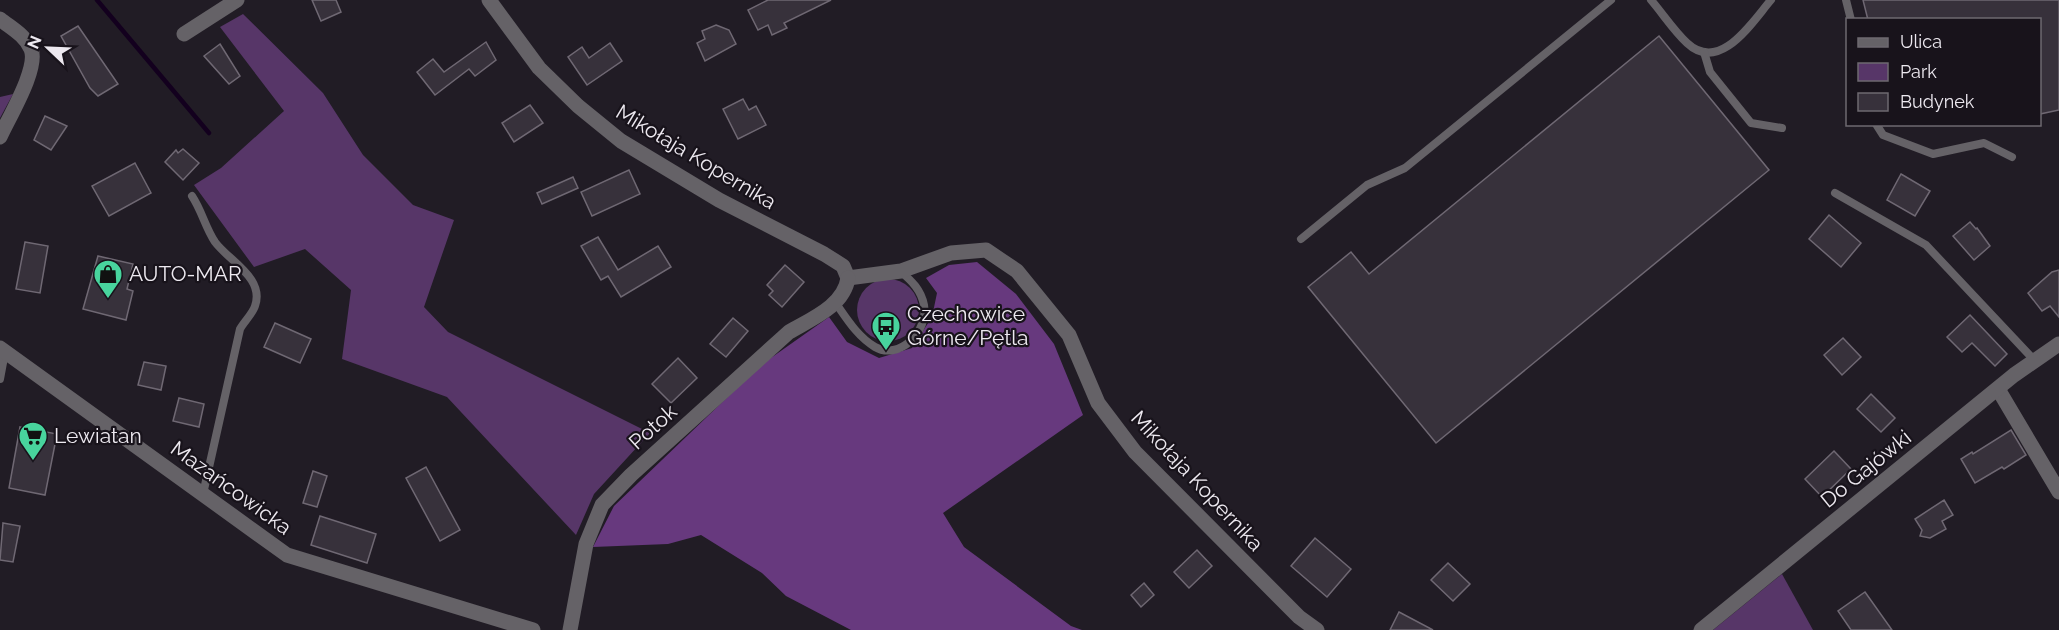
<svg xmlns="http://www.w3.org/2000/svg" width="2059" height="630" font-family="Raleway,sans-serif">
  <rect width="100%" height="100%" fill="#211c25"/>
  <g fill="#573668">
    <polygon points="243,14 323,93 363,155 413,205 454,220 424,307 448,332 650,433 594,494 576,535 447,397 342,359 351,290 305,249 254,267 194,185 221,168 284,111 220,27"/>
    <polygon points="13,94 0,118 0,97"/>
    <circle cx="888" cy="310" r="31"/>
    <polygon points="1782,574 1813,630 1713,630"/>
  </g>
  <polygon fill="#67397e" points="977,262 1016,294 1054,344 1083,415 943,513 964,547 1071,626 1082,630 851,630 786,596 762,573 701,535 668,544 593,547 614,506 761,365 829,317 847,342 879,358 912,348 932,317 937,293 926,278 949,265"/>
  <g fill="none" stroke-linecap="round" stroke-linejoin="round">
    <polyline stroke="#13001e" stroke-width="4.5" points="97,0 209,133"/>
  </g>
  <g fill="#37313b" stroke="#6f6873" stroke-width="1.5">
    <polygon points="312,0 336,0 341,12 321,21"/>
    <polygon points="768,0 831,0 784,23 787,28 772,35 768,25 758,30 748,10"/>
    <polygon points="1863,0 2059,0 2059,110 2040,114 2040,20 1868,20"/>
    <polygon points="716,25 729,30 736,44 705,61 697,43 705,39 702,31"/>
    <polygon points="78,26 118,84 98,96 90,88 61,36"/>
    <polygon points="1659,36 1769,170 1436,443 1308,287 1351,252 1369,274"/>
    <polygon points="486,42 496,60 475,76 469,69 435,95 417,72 433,59 444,72"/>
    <polygon points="610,43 622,61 587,85 568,57 582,47 589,58"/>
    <polygon points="220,44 240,76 229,84 204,56"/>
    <polygon points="743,99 749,110 756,106 766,125 738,139 723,109"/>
    <polygon points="530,105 543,123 514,142 502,123"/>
    <polygon points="45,116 67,126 51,150 34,140"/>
    <polygon points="183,149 199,163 183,180 165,162 176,150 178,153"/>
    <polygon points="135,163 151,193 109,216 92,186"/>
    <polygon points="629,170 640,194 592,216 581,192"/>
    <polygon points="1901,174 1930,191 1915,216 1887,200"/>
    <polygon points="573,177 578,188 542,204 537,193"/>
    <polygon points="1829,215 1861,243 1841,267 1809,239"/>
    <polygon points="1970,222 1976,229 1977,228 1990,246 1974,260 1953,236"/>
    <polygon points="598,237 618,270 658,246 671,267 621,297 608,276 601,280 581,246"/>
    <polygon points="25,242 48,246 40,293 16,289"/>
    <polygon points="98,256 133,264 127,289 133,291 126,320 83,309"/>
    <polygon points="785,265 804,282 782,307 769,295 773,291 767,285"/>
    <polygon points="2059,270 2059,317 2050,306 2042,311 2028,293 2052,272"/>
    <polygon points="1970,315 2007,354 1995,366 1972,343 1962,352 1947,337"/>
    <polygon points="733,318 748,331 726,357 710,344"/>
    <polygon points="275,323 311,339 300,363 264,347"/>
    <polygon points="1843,338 1861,357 1842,375 1824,355"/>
    <polygon points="678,358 697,378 671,403 652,384"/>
    <polygon points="144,362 166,366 161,390 138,385"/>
    <polygon points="1871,394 1895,418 1881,432 1857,409"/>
    <polygon points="179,398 204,404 199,427 173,421"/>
    <polygon points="20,427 57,434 45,495 9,488"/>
    <polygon points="2011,430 2026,455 2004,469 2002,467 1975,483 1961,459 1972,452 1973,454"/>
    <polygon points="1834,451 1851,469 1822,497 1805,479"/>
    <polygon points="426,467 460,530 440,541 406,478"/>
    <polygon points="313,471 327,476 317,507 303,503"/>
    <polygon points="1944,500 1953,515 1942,521 1946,529 1930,538 1920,536 1922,530 1915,519"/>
    <polygon points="320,516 376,534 367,563 311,545"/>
    <polygon points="3,523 20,526 13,562 0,560"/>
    <polygon points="1315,538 1351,569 1327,597 1291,566"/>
    <polygon points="1197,550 1212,566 1189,588 1174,572"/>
    <polygon points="1448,563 1470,584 1453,601 1431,580"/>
    <polygon points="1144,583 1154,595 1141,607 1131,595"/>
    <polygon points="1865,592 1892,630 1851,630 1838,611"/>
    <polygon points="1399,612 1433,630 1390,630"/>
  </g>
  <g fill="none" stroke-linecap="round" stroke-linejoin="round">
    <g stroke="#656267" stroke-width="8">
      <path d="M1651 0C1663 14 1674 31 1687 43 1720 74 1752 22 1771 0"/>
      <polyline points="1846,0 1851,20"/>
      <polyline points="1704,52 1710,72 1751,123 1782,128"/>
      <polyline points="1876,124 1883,135 1933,154 1984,143 2012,157"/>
      <polyline points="1835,193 1926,245 2035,361"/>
      <path d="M192 196C202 211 205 227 215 242 229 261 265 278 255 306 253 313 244 322 240 329L203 494"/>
      <polyline points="1301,239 1367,185 1405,168 1611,0"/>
      <path d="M835 302C847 319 857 336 875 347 899 361 929 331 924 305 921 290 912 281 901 272"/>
      <polyline points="0,379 5,352"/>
    </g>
    <g stroke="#656267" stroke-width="15">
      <polyline points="489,0 539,68 578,106 621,141 719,200 824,254 843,266 848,278"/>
      <path d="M0 19C11 28 25 35 31 49 39 68 9 117 0 137"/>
      <polyline points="184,34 237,0"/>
      <polyline points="848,278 901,271 951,253 986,250 1017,271 1069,335 1098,403 1135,452 1299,617 1317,630"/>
      <polyline points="0,348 287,555 533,630"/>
      <polyline points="1998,389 2059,492"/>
      <path d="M570 630 586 544 602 505 631 475 789 332C811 319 844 306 848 278"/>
      <polyline points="1701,630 2014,375 2059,344"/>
    </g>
  </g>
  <defs>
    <g id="shop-pin" transform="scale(1.5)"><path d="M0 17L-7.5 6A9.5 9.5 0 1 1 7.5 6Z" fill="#48d49d" stroke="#18131b"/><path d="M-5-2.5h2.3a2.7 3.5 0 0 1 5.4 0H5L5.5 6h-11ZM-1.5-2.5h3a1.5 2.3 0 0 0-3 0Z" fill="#111"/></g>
    <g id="bus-pin" transform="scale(1.5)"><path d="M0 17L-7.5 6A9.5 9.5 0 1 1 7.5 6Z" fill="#48d49d" stroke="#18131b"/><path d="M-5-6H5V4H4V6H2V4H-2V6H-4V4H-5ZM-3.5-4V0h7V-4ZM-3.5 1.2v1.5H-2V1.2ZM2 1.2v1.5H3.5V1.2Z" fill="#111"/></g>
    <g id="supermarket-pin" transform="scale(1.5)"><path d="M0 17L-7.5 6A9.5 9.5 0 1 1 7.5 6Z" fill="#48d49d" stroke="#18131b"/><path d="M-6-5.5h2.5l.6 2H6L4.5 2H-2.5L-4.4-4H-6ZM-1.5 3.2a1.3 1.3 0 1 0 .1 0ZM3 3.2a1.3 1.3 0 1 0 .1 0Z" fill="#111"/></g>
  </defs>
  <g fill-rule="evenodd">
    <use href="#shop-pin" x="108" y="274"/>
    <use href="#bus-pin" x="886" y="326"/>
    <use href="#supermarket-pin" x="33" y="436"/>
  </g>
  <g text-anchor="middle" stroke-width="4.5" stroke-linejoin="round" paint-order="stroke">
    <g font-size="21" fill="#ede9f0" stroke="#18131b">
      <text transform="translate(696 157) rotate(31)" y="7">Mikołaja Kopernika</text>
      <text transform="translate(653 427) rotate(-42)" y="7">Potok</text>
      <text transform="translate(1866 469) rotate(-39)" y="7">Do Gajówki</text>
      <text transform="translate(1197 481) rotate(47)" y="7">Mikołaja Kopernika</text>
      <text transform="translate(231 488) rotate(36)" y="7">Mazańcowicka</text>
    </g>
    <g font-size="21" fill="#ede9f0" stroke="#18131b" text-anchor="start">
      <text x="129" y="281">AUTO-MAR</text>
      <text x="907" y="321">Czechowice<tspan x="907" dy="24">Górne/Pętla</tspan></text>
      <text x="54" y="443">Lewiatan</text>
    </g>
  </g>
  <rect x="1846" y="18" width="195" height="108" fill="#18131b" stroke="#6d6970" stroke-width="1.5"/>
  <rect x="1858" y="38" width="30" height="9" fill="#656267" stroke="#6d6970" stroke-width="1.5"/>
  <text x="1900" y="48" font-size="18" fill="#ede9f0">Ulica</text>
  <rect x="1858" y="63" width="30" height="18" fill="#573668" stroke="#6d6970" stroke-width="1.5"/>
  <text x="1900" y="78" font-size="18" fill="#ede9f0">Park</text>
  <rect x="1858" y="93" width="30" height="18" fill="#37313b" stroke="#6d6970" stroke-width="1.5"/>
  <text x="1900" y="108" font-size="18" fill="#ede9f0">Budynek</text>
  <g transform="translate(48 48) rotate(293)" stroke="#18131b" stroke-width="4.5" paint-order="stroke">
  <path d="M0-4.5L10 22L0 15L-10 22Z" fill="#ede9f0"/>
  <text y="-9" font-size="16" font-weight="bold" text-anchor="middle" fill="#ede9f0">N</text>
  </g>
</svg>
